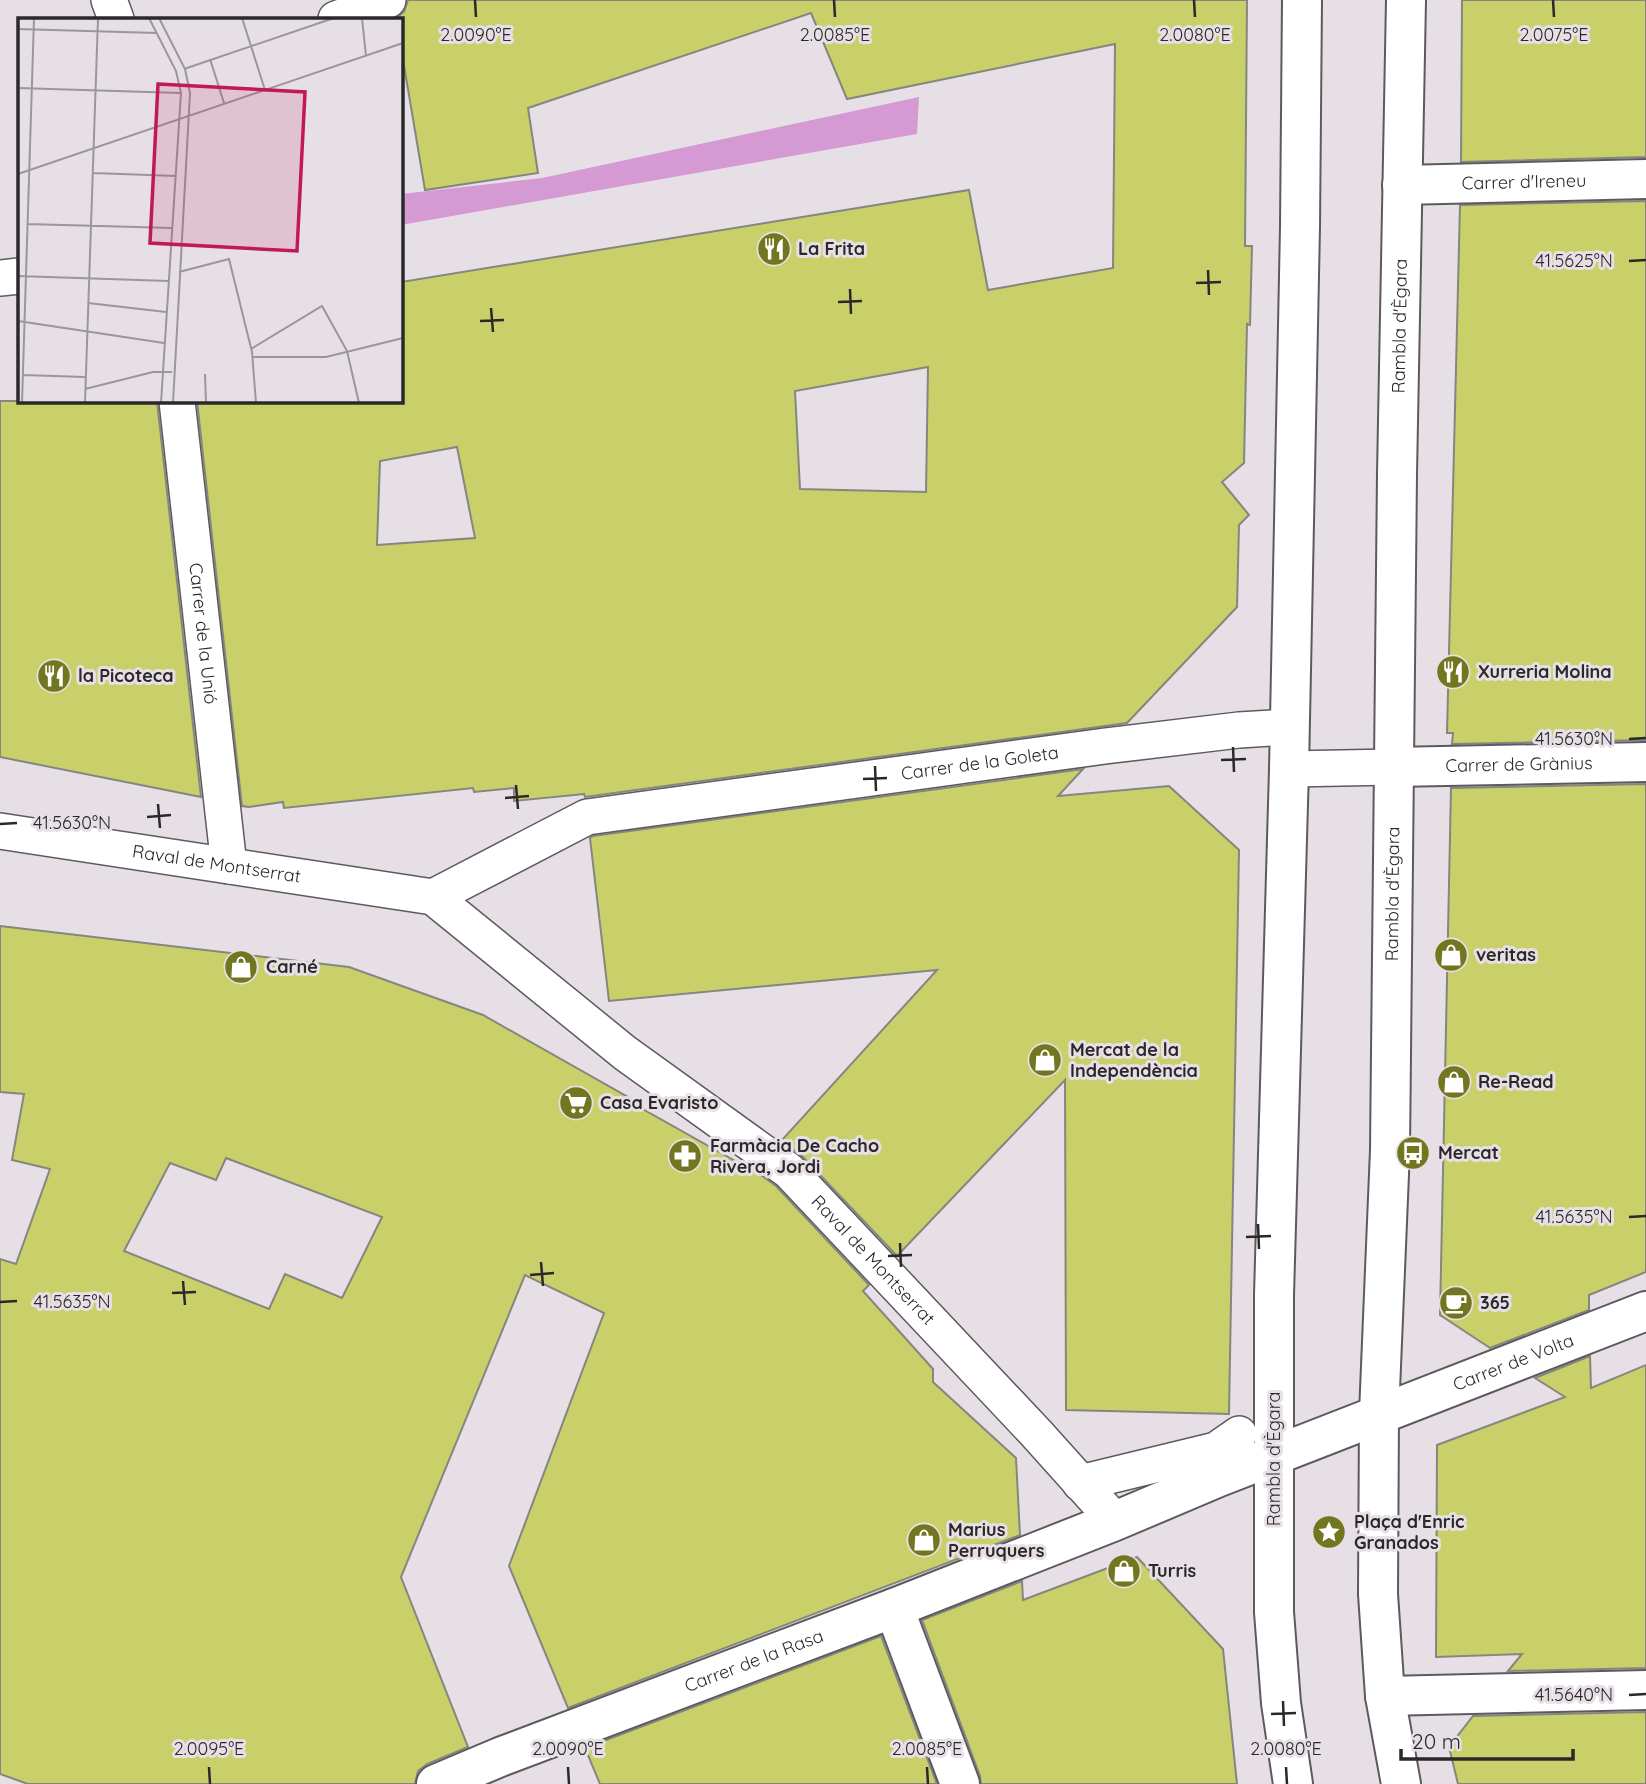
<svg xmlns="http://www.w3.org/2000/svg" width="1646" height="1784" font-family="Quicksand,sans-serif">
  <rect width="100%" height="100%" fill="#e6e0e6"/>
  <polygon fill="#d599d3" points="919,97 917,134 401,225 401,194 542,178"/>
  <g fill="#c9d069" stroke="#85867f" stroke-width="2" fill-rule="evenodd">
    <path d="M408 0H1247L1245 246H1252L1250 325 1247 324 1244 463 1222 482 1249 515 1239 525 1237 607 1127 723 585 797 584 794 514 801V788L474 792 473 788 284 808 283 802 249 807 242 806 197 401H401V282L969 190 988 290 1113 268 1115 44 847 99 811 13 528 108 538 173 425 190 401 48V19L396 18 404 12ZM928 367 926 492 800 489 795 391ZM457 447 475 538 377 545 380 461Z"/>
    <polygon points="1462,0 1646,0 1646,157 1461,162"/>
    <polygon points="1646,201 1646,740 1452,744 1453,733 1447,733 1460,205"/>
    <polygon points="0,401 157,401 201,797 0,757"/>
    <polygon points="1083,769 1058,796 1169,786 1239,850 1229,1414 1066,1410 1065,1080 897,1256 803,1157 781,1141 937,970 609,1001 590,838 593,836"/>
    <polygon points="1646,784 1646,1272 1589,1295 1589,1310 1490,1348 1440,1315 1451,788"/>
    <path d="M0 926 349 967 483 1015 642 1105 641 1108 744 1166 751 1173 754 1170 776 1186 869 1285 863 1291 933 1369V1382L1016 1458 1020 1535 568 1708 509 1566 604 1313 525 1275 401 1577 468 1747 427 1764 418 1771 415 1784H28L0 1774V1259L16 1264 50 1169 12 1160 24 1094 0 1092ZM226 1158 382 1217 342 1298 285 1274 269 1309 124 1251 170 1163 216 1180Z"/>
    <polygon points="1590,1356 1591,1388 1646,1365 1646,1668 1508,1671 1522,1654 1436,1657 1437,1445 1565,1397 1535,1378"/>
    <polygon points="1137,1557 1223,1649 1237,1784 981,1784 980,1776 922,1620 1022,1581 1023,1600"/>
    <polygon points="881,1636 937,1784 600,1784 585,1748"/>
    <polygon points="1646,1712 1646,1784 1458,1784 1449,1747 1473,1716"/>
  </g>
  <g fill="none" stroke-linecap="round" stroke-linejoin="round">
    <g stroke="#5e595e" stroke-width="38">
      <g id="pedestrian">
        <polyline points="109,0 116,19"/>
        <polyline points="336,19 388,0"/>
        <polyline points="0,278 19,276"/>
        <path id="s1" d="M177 401 229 866"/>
        <polyline points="1289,769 1393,767"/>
        <path id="s2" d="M0 831 433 897 625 1053 789 1171 1036 1433 1115 1521"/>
        <path id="s3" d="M433 897 587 817 1105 746 1239 730 1290 727"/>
        <polyline points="1080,1483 1216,1450 1239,1434"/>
      </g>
    </g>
    <g stroke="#5e595e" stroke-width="42">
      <g id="minor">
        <path id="s4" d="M1402 185 1646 179"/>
        <path id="s5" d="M1393 767 1646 762"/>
        <polyline points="894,1608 960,1784"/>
        <polyline points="1385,1696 1646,1690"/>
        <path id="s6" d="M436 1784 500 1757 894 1608 1115 1521 1219 1477 1646 1311"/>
        <polyline points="1293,1784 1281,1703 1274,1612 1274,1295 1289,769 1300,227 1302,0"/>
        <path id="s7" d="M1401 1784 1385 1696 1378 1594 1379 1414 1390 1150 1397 474 1406 0"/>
      </g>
    </g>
    <use href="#pedestrian" stroke="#fff" stroke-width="35"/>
    <use href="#minor" stroke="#fff" stroke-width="38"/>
  </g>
  <path fill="none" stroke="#2b282a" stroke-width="2.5" d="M475 0 476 17M834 0 835 17M1194 0 1195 17M1553 0 1554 17M1629 261 1646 260M1208 270 1209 295M1196 283 1221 282M850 289 851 314M838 302 862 301M491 308 493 332M480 321 504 320M1629 739 1646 738M1233 747 1234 772M1221 760 1246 759M875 766 876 791M863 779 887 778M516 785 518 809M505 798 529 796M158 804 160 828M147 817 171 815M0 824 17 823M1629 1217 1646 1216M1258 1224 1259 1249M1246 1237 1271 1236M900 1243 901 1267M888 1256 912 1255M541 1262 543 1286M530 1275 554 1273M183 1281 185 1305M172 1293 196 1292M0 1302 17 1301M1629 1695 1646 1694M1283 1701 1284 1726M1271 1714 1296 1713M209 1767 210 1784M568 1767 569 1784M927 1767 928 1784M1286 1767 1287 1784"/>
  <defs>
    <g id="restaurant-disc" transform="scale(1.75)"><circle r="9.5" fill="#72761e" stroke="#e6e0e6"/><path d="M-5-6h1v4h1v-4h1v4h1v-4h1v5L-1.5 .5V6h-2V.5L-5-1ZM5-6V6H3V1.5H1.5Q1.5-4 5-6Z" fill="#fff"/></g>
    <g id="shop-disc" transform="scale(1.75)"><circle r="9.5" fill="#72761e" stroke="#e6e0e6"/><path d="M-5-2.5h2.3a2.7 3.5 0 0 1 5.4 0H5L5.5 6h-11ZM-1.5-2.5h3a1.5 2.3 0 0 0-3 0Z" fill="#fff"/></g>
    <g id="supermarket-disc" transform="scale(1.75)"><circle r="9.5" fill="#72761e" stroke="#e6e0e6"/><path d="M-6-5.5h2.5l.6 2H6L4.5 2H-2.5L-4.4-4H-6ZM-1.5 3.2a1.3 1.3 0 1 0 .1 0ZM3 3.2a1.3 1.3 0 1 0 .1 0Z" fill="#fff"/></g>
    <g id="bus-disc" transform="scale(1.75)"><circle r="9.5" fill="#72761e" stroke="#e6e0e6"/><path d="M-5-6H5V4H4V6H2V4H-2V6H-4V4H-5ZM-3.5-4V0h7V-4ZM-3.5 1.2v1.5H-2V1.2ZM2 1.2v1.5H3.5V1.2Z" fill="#fff"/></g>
    <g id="pharmacy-disc" transform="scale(1.75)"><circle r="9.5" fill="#72761e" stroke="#e6e0e6"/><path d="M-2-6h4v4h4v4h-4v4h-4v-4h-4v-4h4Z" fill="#fff"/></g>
    <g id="cafe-disc" transform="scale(1.75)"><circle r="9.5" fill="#72761e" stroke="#e6e0e6"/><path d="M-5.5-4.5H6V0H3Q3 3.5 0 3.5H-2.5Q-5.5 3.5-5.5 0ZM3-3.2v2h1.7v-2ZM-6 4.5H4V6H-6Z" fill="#fff"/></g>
    <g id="sight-disc" transform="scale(1.75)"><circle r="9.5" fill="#72761e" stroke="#e6e0e6"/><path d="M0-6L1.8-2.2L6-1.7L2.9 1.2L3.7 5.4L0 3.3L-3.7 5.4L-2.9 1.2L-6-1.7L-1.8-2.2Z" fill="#fff"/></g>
  </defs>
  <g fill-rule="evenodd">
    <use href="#restaurant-disc" x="774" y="249"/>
    <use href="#restaurant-disc" x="1453" y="672"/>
    <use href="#restaurant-disc" x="54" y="676"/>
    <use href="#shop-disc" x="1451" y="955"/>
    <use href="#shop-disc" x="241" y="967"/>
    <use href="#shop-disc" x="1045" y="1060"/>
    <use href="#shop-disc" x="1454" y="1082"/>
    <use href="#supermarket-disc" x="576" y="1103"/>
    <use href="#bus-disc" x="1413" y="1153"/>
    <use href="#pharmacy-disc" x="685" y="1156"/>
    <use href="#cafe-disc" x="1456" y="1303"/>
    <use href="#sight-disc" x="1329" y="1532"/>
    <use href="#shop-disc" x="924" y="1540"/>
    <use href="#shop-disc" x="1124" y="1571"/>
  </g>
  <g text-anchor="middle" stroke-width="6" stroke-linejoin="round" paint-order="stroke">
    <g font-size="18" fill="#2b282a" stroke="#e6e0e6">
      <text dy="6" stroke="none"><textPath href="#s4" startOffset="122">Carrer d'Ireneu</textPath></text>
      <text dy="6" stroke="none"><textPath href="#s7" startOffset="1460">Rambla d'Ègara</textPath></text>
      <text dy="6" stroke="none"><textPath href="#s1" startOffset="234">Carrer de la Unió</textPath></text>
      <text dy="6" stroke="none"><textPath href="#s3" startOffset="570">Carrer de la Goleta</textPath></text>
      <text dy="6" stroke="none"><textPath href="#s5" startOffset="126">Carrer de Grànius</textPath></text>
      <text dy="6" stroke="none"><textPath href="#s2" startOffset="219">Raval de Montserrat</textPath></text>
      <text dy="6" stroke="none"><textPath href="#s7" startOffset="892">Rambla d'Ègara</textPath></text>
      <text dy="6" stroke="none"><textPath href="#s2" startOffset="1010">Raval de Montserrat</textPath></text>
      <text dy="6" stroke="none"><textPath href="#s6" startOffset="1157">Carrer de Volta</textPath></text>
      <text transform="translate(1274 1459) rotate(-90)" y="6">Rambla d'Ègara</text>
      <text dy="6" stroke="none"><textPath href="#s6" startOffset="341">Carrer de la Rasa</textPath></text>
    </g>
    <g font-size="18" font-weight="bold" fill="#2b282a" stroke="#e6e0e6" text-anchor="start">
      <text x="798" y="255">La Frita</text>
      <text x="1478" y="678">Xurreria Molina</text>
      <text x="78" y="682">la Picoteca</text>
      <text x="1476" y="961">veritas</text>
      <text x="266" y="973">Carné</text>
      <text x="1070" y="1056">Mercat de la<tspan x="1070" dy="21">Independència</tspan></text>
      <text x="1478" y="1088">Re-Read</text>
      <text x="600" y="1109">Casa Evaristo</text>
      <text x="710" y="1152">Farmàcia De Cacho<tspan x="710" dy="21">Rivera, Jordi</tspan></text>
      <text x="1438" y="1159">Mercat</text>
      <text x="1480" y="1309">365</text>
      <text x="1354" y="1528">Plaça d'Enric<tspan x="1354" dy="21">Granados</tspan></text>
      <text x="948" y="1536">Marius<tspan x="948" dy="21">Perruquers</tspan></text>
      <text x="1148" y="1577">Turris</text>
    </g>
  </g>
  <g transform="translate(18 18)">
    <rect width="385" height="385" fill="#e6e0e6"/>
    <path fill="none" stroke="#9b969b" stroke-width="2" d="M131 0 158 53 163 75 143 385M141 0 167 51 172 75 155 385M224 0 247 72M344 0 348 38M0 11 139 15M192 41 206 85M166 51 316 0M0 70 163 75M75 155 158 158M0 156 385 25M9 206 154 210M161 254 211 241 234 334 238 385M0 258 150 263M70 285 148 294M0 303 146 325M233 331 304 288 329 333 341 385M235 339H308L385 320M187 356 188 385M5 357 67 359M67 371 135 354H154M4 385 16 0M67 385 80 0"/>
    <path fill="#c2185b" fill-opacity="0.15" stroke="#c2185b" stroke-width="3.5" d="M140 66 287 74 279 233 132 225Z"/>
    <rect width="385" height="385" fill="none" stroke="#2b282a" stroke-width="3.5"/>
  </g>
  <g font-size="18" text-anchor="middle" fill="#2b282a" stroke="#e6e0e6" stroke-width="6" stroke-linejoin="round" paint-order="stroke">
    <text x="476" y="41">2.0090°E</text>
    <text x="835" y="41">2.0085°E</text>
    <text x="1195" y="41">2.0080°E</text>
    <text x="1554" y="41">2.0075°E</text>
    <text x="1574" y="267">41.5625°N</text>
    <text x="1574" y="745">41.5630°N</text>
    <text x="72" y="829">41.5630°N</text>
    <text x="1574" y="1223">41.5635°N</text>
    <text x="72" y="1308">41.5635°N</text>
    <text x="1574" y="1701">41.5640°N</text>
    <text x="209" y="1755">2.0095°E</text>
    <text x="568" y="1755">2.0090°E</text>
    <text x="927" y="1755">2.0085°E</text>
    <text x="1286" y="1755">2.0080°E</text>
  </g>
  <path d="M1401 1749v10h172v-10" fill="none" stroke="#2b282a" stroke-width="3.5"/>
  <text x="1412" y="1749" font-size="21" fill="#2b282a" stroke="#e6e0e6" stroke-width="5" paint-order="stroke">20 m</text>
</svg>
